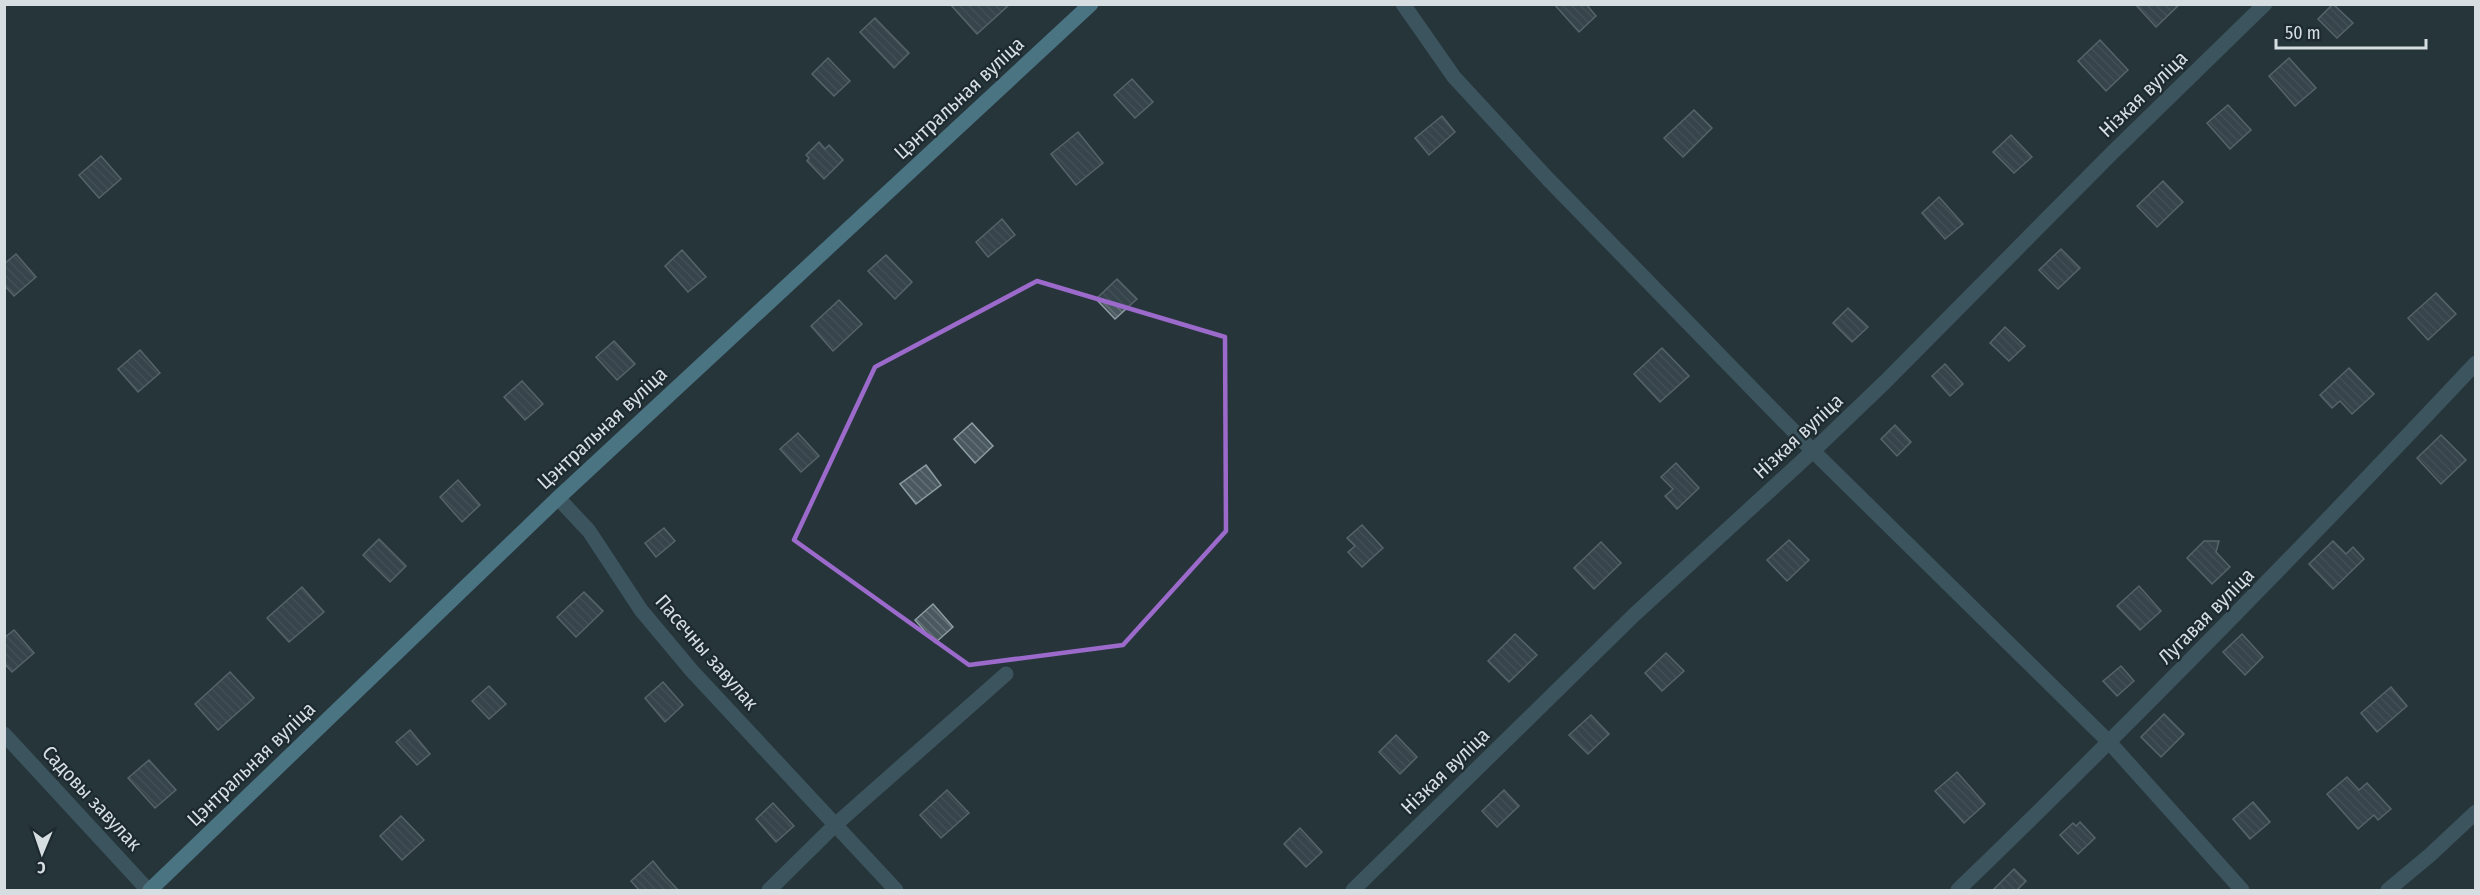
<svg xmlns="http://www.w3.org/2000/svg" width="2480" height="895" font-family="'Fira Sans Condensed',sans-serif">
  <defs>
    <pattern id="building-back-hatch" width="6" height="6" patternUnits="userSpaceOnUse" patternTransform="scale(1.5)"><rect width="6" height="6" fill="#4a595f"/><path d="M-1 5l2 2M0 0l6 6M5-1l2 2" fill="none" stroke="#637076"/></pattern>
  </defs>
  <rect width="100%" height="100%" fill="#27353b"/>
  <g fill="url(#building-back-hatch)" stroke="#8d9da4" stroke-width="1.5">
    <polygon points="950,4 1010,4 977,34"/>
    <polygon points="1554,4 1586,4 1596,16 1579,32"/>
    <polygon points="2135,4 2180,4 2156,27"/>
    <polygon points="2333,4 2353,23 2337,38 2318,19"/>
    <polygon points="875,18 909,53 894,68 860,32"/>
    <polygon points="2100,40 2128,70 2106,91 2078,61"/>
    <polygon points="828,58 850,81 834,96 812,74"/>
    <polygon points="2289,58 2316,88 2295,106 2269,76"/>
    <polygon points="1132,79 1153,102 1135,118 1114,95"/>
    <polygon points="2228,105 2251,130 2230,149 2207,123"/>
    <polygon points="1694,110 1712,128 1683,157 1664,138"/>
    <polygon points="1442,116 1455,132 1429,155 1415,138"/>
    <polygon points="1078,132 1103,163 1076,185 1051,154"/>
    <polygon points="2011,135 2032,157 2014,173 1993,152"/>
    <polygon points="819,142 825,149 829,145 843,160 824,179 807,161 809,158 806,155"/>
    <polygon points="101,156 121,179 99,198 79,175"/>
    <polygon points="2163,181 2183,202 2157,227 2137,206"/>
    <polygon points="1939,197 1963,224 1945,239 1922,213"/>
    <polygon points="1002,219 1015,235 988,257 976,242"/>
    <polygon points="2061,249 2080,268 2058,289 2039,270"/>
    <polygon points="682,250 706,277 688,292 665,266"/>
    <polygon points="16,254 36,277 14,296 4,285 4,264"/>
    <polygon points="886,255 912,282 895,299 868,271"/>
    <polygon points="1117,279 1137,299 1115,319 1096,299"/>
    <polygon points="2436,293 2456,314 2428,340 2408,318"/>
    <polygon points="839,300 862,324 833,351 811,326"/>
    <polygon points="1848,308 1868,327 1852,342 1833,323"/>
    <polygon points="2005,327 2025,346 2009,361 1990,343"/>
    <polygon points="614,341 635,364 617,380 596,357"/>
    <polygon points="1662,348 1689,376 1660,402 1634,374"/>
    <polygon points="140,350 160,373 138,392 118,369"/>
    <polygon points="1945,364 1963,384 1950,396 1932,376"/>
    <polygon points="2349,368 2374,394 2352,414 2340,401 2332,408 2320,395"/>
    <polygon points="522,381 543,404 525,420 504,397"/>
    <polygon points="972,423 993,446 975,463 954,439"/>
    <polygon points="1895,425 1911,442 1897,456 1881,439"/>
    <polygon points="798,433 819,456 801,472 780,449"/>
    <polygon points="2441,435 2466,460 2441,484 2417,458"/>
    <polygon points="1676,463 1699,488 1677,509 1665,496 1673,489 1661,477"/>
    <polygon points="926,465 941,485 916,504 900,484"/>
    <polygon points="458,480 480,505 462,522 440,497"/>
    <polygon points="1362,525 1383,548 1362,567 1348,552 1355,546 1347,538"/>
    <polygon points="664,528 675,541 656,557 645,543"/>
    <polygon points="379,539 406,566 390,582 363,555"/>
    <polygon points="1789,540 1809,560 1787,581 1767,560"/>
    <polygon points="2204,541 2219,541 2216,552 2230,567 2212,584 2187,558"/>
    <polygon points="2333,541 2346,554 2353,547 2364,559 2333,589 2309,564"/>
    <polygon points="1601,542 1621,563 1594,589 1574,568"/>
    <polygon points="2139,586 2161,611 2140,630 2117,606"/>
    <polygon points="302,587 324,612 289,642 267,618"/>
    <polygon points="584,592 603,611 576,637 557,617"/>
    <polygon points="933,604 953,627 935,643 915,620"/>
    <polygon points="14,630 34,653 12,672 4,663 4,638"/>
    <polygon points="1515,634 1537,655 1509,682 1488,661"/>
    <polygon points="2242,634 2263,657 2245,675 2223,652"/>
    <polygon points="1666,653 1684,671 1662,691 1645,673"/>
    <polygon points="2121,666 2134,681 2117,696 2103,681"/>
    <polygon points="230,672 254,698 218,730 195,704"/>
    <polygon points="663,682 683,705 665,722 645,698"/>
    <polygon points="489,686 506,704 489,719 472,701"/>
    <polygon points="2391,687 2407,706 2377,732 2361,713"/>
    <polygon points="2164,714 2184,734 2161,757 2141,737"/>
    <polygon points="1591,715 1609,734 1588,754 1569,735"/>
    <polygon points="410,730 430,754 417,765 396,742"/>
    <polygon points="1396,735 1417,757 1400,774 1379,752"/>
    <polygon points="149,760 176,790 155,808 128,778"/>
    <polygon points="1957,772 1985,804 1964,823 1935,791"/>
    <polygon points="2347,777 2359,790 2367,783 2391,809 2378,820 2374,815 2358,829 2327,794"/>
    <polygon points="947,790 969,813 941,838 920,815"/>
    <polygon points="1504,790 1519,806 1497,827 1482,811"/>
    <polygon points="2253,802 2270,822 2250,839 2233,819"/>
    <polygon points="773,803 794,826 776,842 756,819"/>
    <polygon points="401,816 424,840 402,860 380,836"/>
    <polygon points="2080,822 2095,838 2078,854 2060,835 2073,823 2076,826"/>
    <polygon points="1300,828 1322,852 1306,867 1284,844"/>
    <polygon points="653,861 665,876 679,891 640,891 631,881"/>
    <polygon points="2014,869 2026,881 2016,891 1992,891"/>
  </g>
  <g fill="none" stroke-linecap="round" stroke-linejoin="round">
    <g stroke="#587a87" stroke-width="15">
      <polyline points="1403,4 1454,77 1548,179 1813,451 2110,743 2242,890"/>
      <polyline points="558,498 589,531 641,610 692,671 896,890"/>
      <polyline points="4,734 148,890"/>
      <polyline points="769,890 835,825 1006,674"/>
      <polyline points="1353,890 1634,615 1813,451 1885,382 2113,152 2265,4"/>
      <path d="M1958 890C2135 719 2307 543 2476 363"/>
      <polyline points="2388,890 2430,855 2476,812"/>
    </g>
    <polyline stroke="#78c0dc" stroke-width="15" points="150,890 558,498 1091,4"/>
  </g>
  <path d="M0 0H2480V895H0ZM1037 281 1225 337 1226 531 1123 645 969 665 794 540 875 367Z" fill="#27353b" fill-opacity=".55" fill-rule="evenodd"/>
  <path fill="none" stroke="#9b6acb" stroke-width="4.5" stroke-linejoin="round" d="M1037 281 1225 337 1226 531 1123 645 969 665 794 540 875 367Z"/>
  <g text-anchor="middle" stroke-width="4.5" stroke-linejoin="round" paint-order="stroke">
    <g font-size="20" fill="#d6dee2" stroke="#1d2b31">
      <text transform="translate(2143 94) rotate(-44)" y="7">Нізкая вуліца</text>
      <text transform="translate(959 98) rotate(-43)" y="7">Цэнтральная вуліца</text>
      <text transform="translate(602 428) rotate(-43)" y="7">Цэнтральная вуліца</text>
      <text transform="translate(1798 436) rotate(-43)" y="7">Нізкая вуліца</text>
      <text transform="translate(2206 616) rotate(-45)" y="7">Лугавая вуліца</text>
      <text transform="translate(707 652) rotate(49)" y="7">Пасечны завулак</text>
      <text transform="translate(251 764) rotate(-44)" y="7">Цэнтральная вуліца</text>
      <text transform="translate(1445 771) rotate(-44)" y="7">Нізкая вуліца</text>
      <text transform="translate(92 798) rotate(47)" y="7">Садовы завулак</text>
    </g>
  </g>
  <rect width="2480" height="895" fill="none" stroke="#d6dee2" stroke-width="12"/>
  <g transform="translate(42 853) rotate(182)" stroke="#1d2b31" stroke-width="4.5" paint-order="stroke">
  <path d="M0-4.5L10 22L0 15L-10 22Z" fill="#d6dee2"/>
  <text y="-9" font-size="16" font-weight="bold" text-anchor="middle" fill="#d6dee2">С</text>
  </g>
  <path d="M2276 39v9h150v-9" fill="none" stroke="#d6dee2" stroke-width="3"/>
  <text x="2285" y="39" font-size="18" fill="#d6dee2" stroke="#1d2b31" stroke-width="4.5" paint-order="stroke">50 m</text>
</svg>
